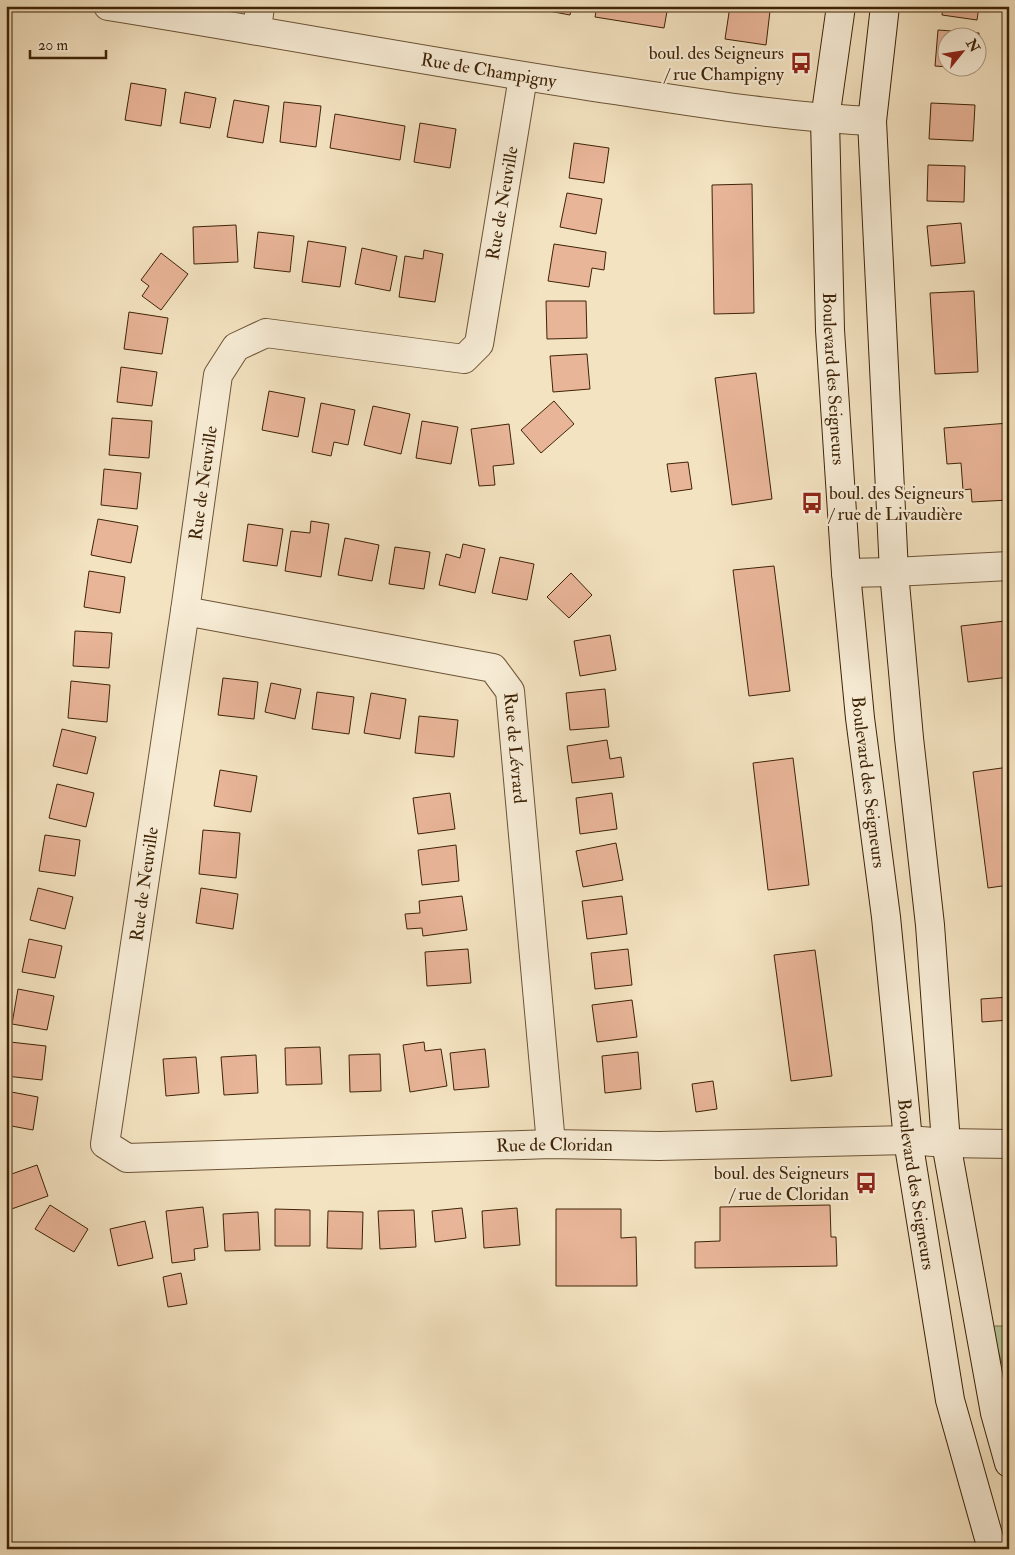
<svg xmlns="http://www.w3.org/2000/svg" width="1015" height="1555" font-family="'IM FELL Double Pica',serif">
  <rect width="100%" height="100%" fill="#f4e3c1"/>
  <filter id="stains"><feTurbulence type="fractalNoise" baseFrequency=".004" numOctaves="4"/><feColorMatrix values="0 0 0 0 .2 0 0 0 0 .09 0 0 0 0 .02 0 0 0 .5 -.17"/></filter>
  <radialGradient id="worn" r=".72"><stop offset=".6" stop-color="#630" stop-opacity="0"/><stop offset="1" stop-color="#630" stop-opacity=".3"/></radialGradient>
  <polygon fill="#b5c598" stroke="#7a744f" points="991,1326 1009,1326 1009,1388"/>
  <g fill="#e9b599" stroke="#3e2306">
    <polygon points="522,6 572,6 570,15"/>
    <polygon points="597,6 668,6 664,28 595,17"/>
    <polygon points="730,6 770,11 766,45 725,39"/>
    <polygon points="943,6 979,6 977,20 942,15"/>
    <polygon points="938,30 979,33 978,50 978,38 948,38 948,67 935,66"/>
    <polygon points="131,83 166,89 161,126 125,120"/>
    <polygon points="185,92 216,98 210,128 180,123"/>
    <polygon points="234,100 269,106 263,143 227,137"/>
    <polygon points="284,102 321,106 316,147 280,142"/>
    <polygon points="931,103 975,105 973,141 929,139"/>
    <polygon points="335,114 405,126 400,160 330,148"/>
    <polygon points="420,123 456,129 450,168 414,162"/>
    <polygon points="574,143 609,148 604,183 569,178"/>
    <polygon points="928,165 965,166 964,202 927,201"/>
    <polygon points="752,184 754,313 714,314 712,185"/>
    <polygon points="567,193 602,199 596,234 560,227"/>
    <polygon points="961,223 965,263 931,266 927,226"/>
    <polygon points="236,225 238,262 194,264 193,227"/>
    <polygon points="258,232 294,236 290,272 254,268"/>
    <polygon points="308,241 346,247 340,287 302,282"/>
    <polygon points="554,244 606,252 604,270 592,268 589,287 548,281"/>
    <polygon points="362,248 397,256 390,291 355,284"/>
    <polygon points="424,250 443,254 435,302 399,297 405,256 423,259"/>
    <polygon points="161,253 188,274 161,310 142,296 149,286 141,280"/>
    <polygon points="974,291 978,372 935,374 930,293"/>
    <polygon points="546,301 586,301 587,338 547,339"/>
    <polygon points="129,312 168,318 162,354 124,349"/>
    <polygon points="587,354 590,389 553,392 550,356"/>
    <polygon points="121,367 157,372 152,406 117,402"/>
    <polygon points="756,373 772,499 732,505 715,378"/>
    <polygon points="269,391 305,398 298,437 262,430"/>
    <polygon points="554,401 574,424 541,453 521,430"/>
    <polygon points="321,403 355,410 348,445 334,442 331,456 312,452"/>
    <polygon points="373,406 410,414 401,454 364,445"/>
    <polygon points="112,418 152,421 149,458 109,455"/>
    <polygon points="422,421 458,427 451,464 416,458"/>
    <polygon points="1009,423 1009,500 972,502 971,489 963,490 961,463 947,464 944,428"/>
    <polygon points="509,424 514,464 493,466 495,485 479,486 471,429"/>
    <polygon points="688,462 692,489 671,492 667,464"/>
    <polygon points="104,469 141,473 137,509 101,505"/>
    <polygon points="98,519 138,526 131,563 91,555"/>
    <polygon points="311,521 329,524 321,577 285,571 291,531 310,533"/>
    <polygon points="248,524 283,529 277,566 243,561"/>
    <polygon points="345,538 379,545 372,581 338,575"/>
    <polygon points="463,544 485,549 475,593 439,585 446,554 460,558"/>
    <polygon points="395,547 430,552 424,589 389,584"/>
    <polygon points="500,557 534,564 527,600 492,593"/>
    <polygon points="774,566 790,691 749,696 733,570"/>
    <polygon points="89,571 125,577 120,613 84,607"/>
    <polygon points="571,573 592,595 569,618 547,597"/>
    <polygon points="1005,621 1009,650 1009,677 968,682 961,626"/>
    <polygon points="75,631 112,633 109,668 73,666"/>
    <polygon points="610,635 616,670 580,676 574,641"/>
    <polygon points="223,678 258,682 254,719 218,715"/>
    <polygon points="71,681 110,685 107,722 68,718"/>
    <polygon points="271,683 301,689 295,719 265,712"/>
    <polygon points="605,689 609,727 570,730 566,693"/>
    <polygon points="317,692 354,697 349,734 312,729"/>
    <polygon points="371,693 406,699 400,739 364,733"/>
    <polygon points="419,716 458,720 454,757 415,753"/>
    <polygon points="62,729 96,737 87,774 53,766"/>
    <polygon points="607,740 610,759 621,757 624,777 572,783 567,746"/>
    <polygon points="793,758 809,885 768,890 753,763"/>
    <polygon points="1009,767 1009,885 988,888 973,772"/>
    <polygon points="220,770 257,776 251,812 214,806"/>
    <polygon points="57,784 94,793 86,827 49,818"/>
    <polygon points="450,793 455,829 418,834 413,798"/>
    <polygon points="612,793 617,829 580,834 576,798"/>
    <polygon points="203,830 240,833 236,878 199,874"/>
    <polygon points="45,835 80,840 75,876 39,871"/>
    <polygon points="616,843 623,880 583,887 576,851"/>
    <polygon points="456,845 459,881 422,885 418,850"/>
    <polygon points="38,888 73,897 65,929 30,920"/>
    <polygon points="201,888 238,894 233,929 196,923"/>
    <polygon points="462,896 467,930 423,936 422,928 407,929 405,914 420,913 419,901"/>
    <polygon points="622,896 627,934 587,939 582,901"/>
    <polygon points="29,939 62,946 55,978 22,972"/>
    <polygon points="468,949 471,983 427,986 425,952"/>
    <polygon points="628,949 632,985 595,989 591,953"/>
    <polygon points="815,950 832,1076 791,1081 774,955"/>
    <polygon points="18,989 54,996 47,1030 12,1024"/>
    <polygon points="1009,997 1009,1020 982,1022 981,999"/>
    <polygon points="632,1000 637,1037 597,1042 592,1005"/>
    <polygon points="10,1042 46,1046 42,1080 6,1076"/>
    <polygon points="424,1042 425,1051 441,1049 447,1086 410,1092 403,1045"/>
    <polygon points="320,1047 322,1084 286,1085 285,1048"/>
    <polygon points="485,1049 489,1087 454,1090 450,1053"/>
    <polygon points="638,1052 641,1089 605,1093 602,1056"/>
    <polygon points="380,1054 381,1091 350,1092 349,1055"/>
    <polygon points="256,1055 258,1093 224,1095 221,1057"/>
    <polygon points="196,1057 199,1093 166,1096 163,1059"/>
    <polygon points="713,1081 717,1109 696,1112 692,1084"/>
    <polygon points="6,1091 38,1097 33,1130 6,1125"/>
    <polygon points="37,1165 48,1196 6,1211 6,1176"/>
    <polygon points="50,1205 88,1229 74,1252 35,1229"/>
    <polygon points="830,1205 831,1237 836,1237 837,1266 695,1268 695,1242 720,1241 720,1207"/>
    <polygon points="203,1207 208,1247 194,1249 195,1260 172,1263 166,1211"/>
    <polygon points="462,1208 466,1238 435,1242 432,1211"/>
    <polygon points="517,1208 520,1245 484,1248 482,1211"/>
    <polygon points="275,1209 310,1210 310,1246 275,1246"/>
    <polygon points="556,1209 621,1209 621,1238 636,1237 637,1286 556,1286"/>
    <polygon points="414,1210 416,1247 380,1249 378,1211"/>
    <polygon points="328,1211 363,1212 362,1249 327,1248"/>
    <polygon points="258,1212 260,1250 225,1251 223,1214"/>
    <polygon points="145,1221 153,1258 118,1266 110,1229"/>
    <polygon points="181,1273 187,1304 168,1307 163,1277"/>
  </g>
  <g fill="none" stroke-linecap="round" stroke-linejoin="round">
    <g stroke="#6c5335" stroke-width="30">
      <g id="street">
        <path id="s1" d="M108 6C277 33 445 65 614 90 699 103 785 117 872 121"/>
        <polyline points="257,30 260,6"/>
        <path id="s2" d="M523 77 479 344 464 359 266 333 236 347 218 375 185 611 105 1144 127 1158 551 1144 659 1146 908 1140 946 1143 1009 1144"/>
        <polyline points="846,573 894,572 1009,566"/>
        <path id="s3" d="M185 611 493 668 510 691 551 1144"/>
      </g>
    </g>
    <g stroke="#3e2306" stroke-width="30">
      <g id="secondary">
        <path id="s4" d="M841 6 825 119 830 330 846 573 860 718 886 917 908 1140 950 1400 992 1549"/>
        <polyline points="885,6 872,121 894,572 909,738 930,925 946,1143 995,1413 1009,1463"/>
      </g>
    </g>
    <use href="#street" stroke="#f8edd7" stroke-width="28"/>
    <use href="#secondary" stroke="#f8edd7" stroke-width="28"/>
  </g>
  <defs>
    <g id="bus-bare" transform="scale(1.725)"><path d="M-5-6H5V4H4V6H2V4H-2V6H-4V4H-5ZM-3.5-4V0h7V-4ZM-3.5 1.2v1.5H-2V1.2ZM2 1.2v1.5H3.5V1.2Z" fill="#8f2418" stroke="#f8edd7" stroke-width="2.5" paint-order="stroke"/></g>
  </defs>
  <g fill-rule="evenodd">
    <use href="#bus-bare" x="801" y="63"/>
    <use href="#bus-bare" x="812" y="503"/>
    <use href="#bus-bare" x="866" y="1183"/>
  </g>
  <g text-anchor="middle" stroke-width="4.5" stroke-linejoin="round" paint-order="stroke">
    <g font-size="18" fill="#3e2306" stroke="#f8edd7" text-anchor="end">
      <text x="784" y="59">boul. des Seigneurs<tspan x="784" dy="21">/ rue Champigny</tspan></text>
      <text x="829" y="499" text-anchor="start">boul. des Seigneurs<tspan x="829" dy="21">/ rue de Livaudière</tspan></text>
      <text x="849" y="1179">boul. des Seigneurs<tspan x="849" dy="21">/ rue de Cloridan</tspan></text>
    </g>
    <g font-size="18" fill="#3e2306" stroke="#f8edd7">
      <text dy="6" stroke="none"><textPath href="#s1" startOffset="386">Rue de Champigny</textPath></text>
      <text transform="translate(502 203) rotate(-80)" y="6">Rue de Neuville</text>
      <text dy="6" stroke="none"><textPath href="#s4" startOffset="374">Boulevard des Seigneurs</textPath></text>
      <text transform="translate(203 483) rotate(-82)" y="6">Rue de Neuville</text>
      <text dy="6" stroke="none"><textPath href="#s3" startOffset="399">Rue de Lévrard</textPath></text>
      <text dy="6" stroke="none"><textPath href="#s4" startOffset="779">Boulevard des Seigneurs</textPath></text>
      <text transform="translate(144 884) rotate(-82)" y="6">Rue de Neuville</text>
      <text dy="6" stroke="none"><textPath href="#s2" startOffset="1789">Rue de Cloridan</textPath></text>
      <text dy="6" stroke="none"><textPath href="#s4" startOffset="1184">Boulevard des Seigneurs</textPath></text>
    </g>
  </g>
  <rect width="1015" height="1555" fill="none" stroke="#f4e3c1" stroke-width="25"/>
  <rect x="8" y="8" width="1000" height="1540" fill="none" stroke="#3e2306" stroke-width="2.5"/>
  <rect x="12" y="12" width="990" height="1530" fill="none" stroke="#3e2306"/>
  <g transform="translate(962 52) rotate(60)"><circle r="24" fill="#f8edd7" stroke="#ae9c83"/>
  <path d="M0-4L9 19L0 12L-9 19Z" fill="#8f2418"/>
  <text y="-8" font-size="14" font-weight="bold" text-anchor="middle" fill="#3e2306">N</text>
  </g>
  <path d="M30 50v8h76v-8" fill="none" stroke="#3e2306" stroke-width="2.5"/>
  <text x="38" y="50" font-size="15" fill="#3e2306" stroke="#f8edd7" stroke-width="4" paint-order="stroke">20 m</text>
  <rect width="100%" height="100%" filter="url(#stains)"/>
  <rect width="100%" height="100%" fill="url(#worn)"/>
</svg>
